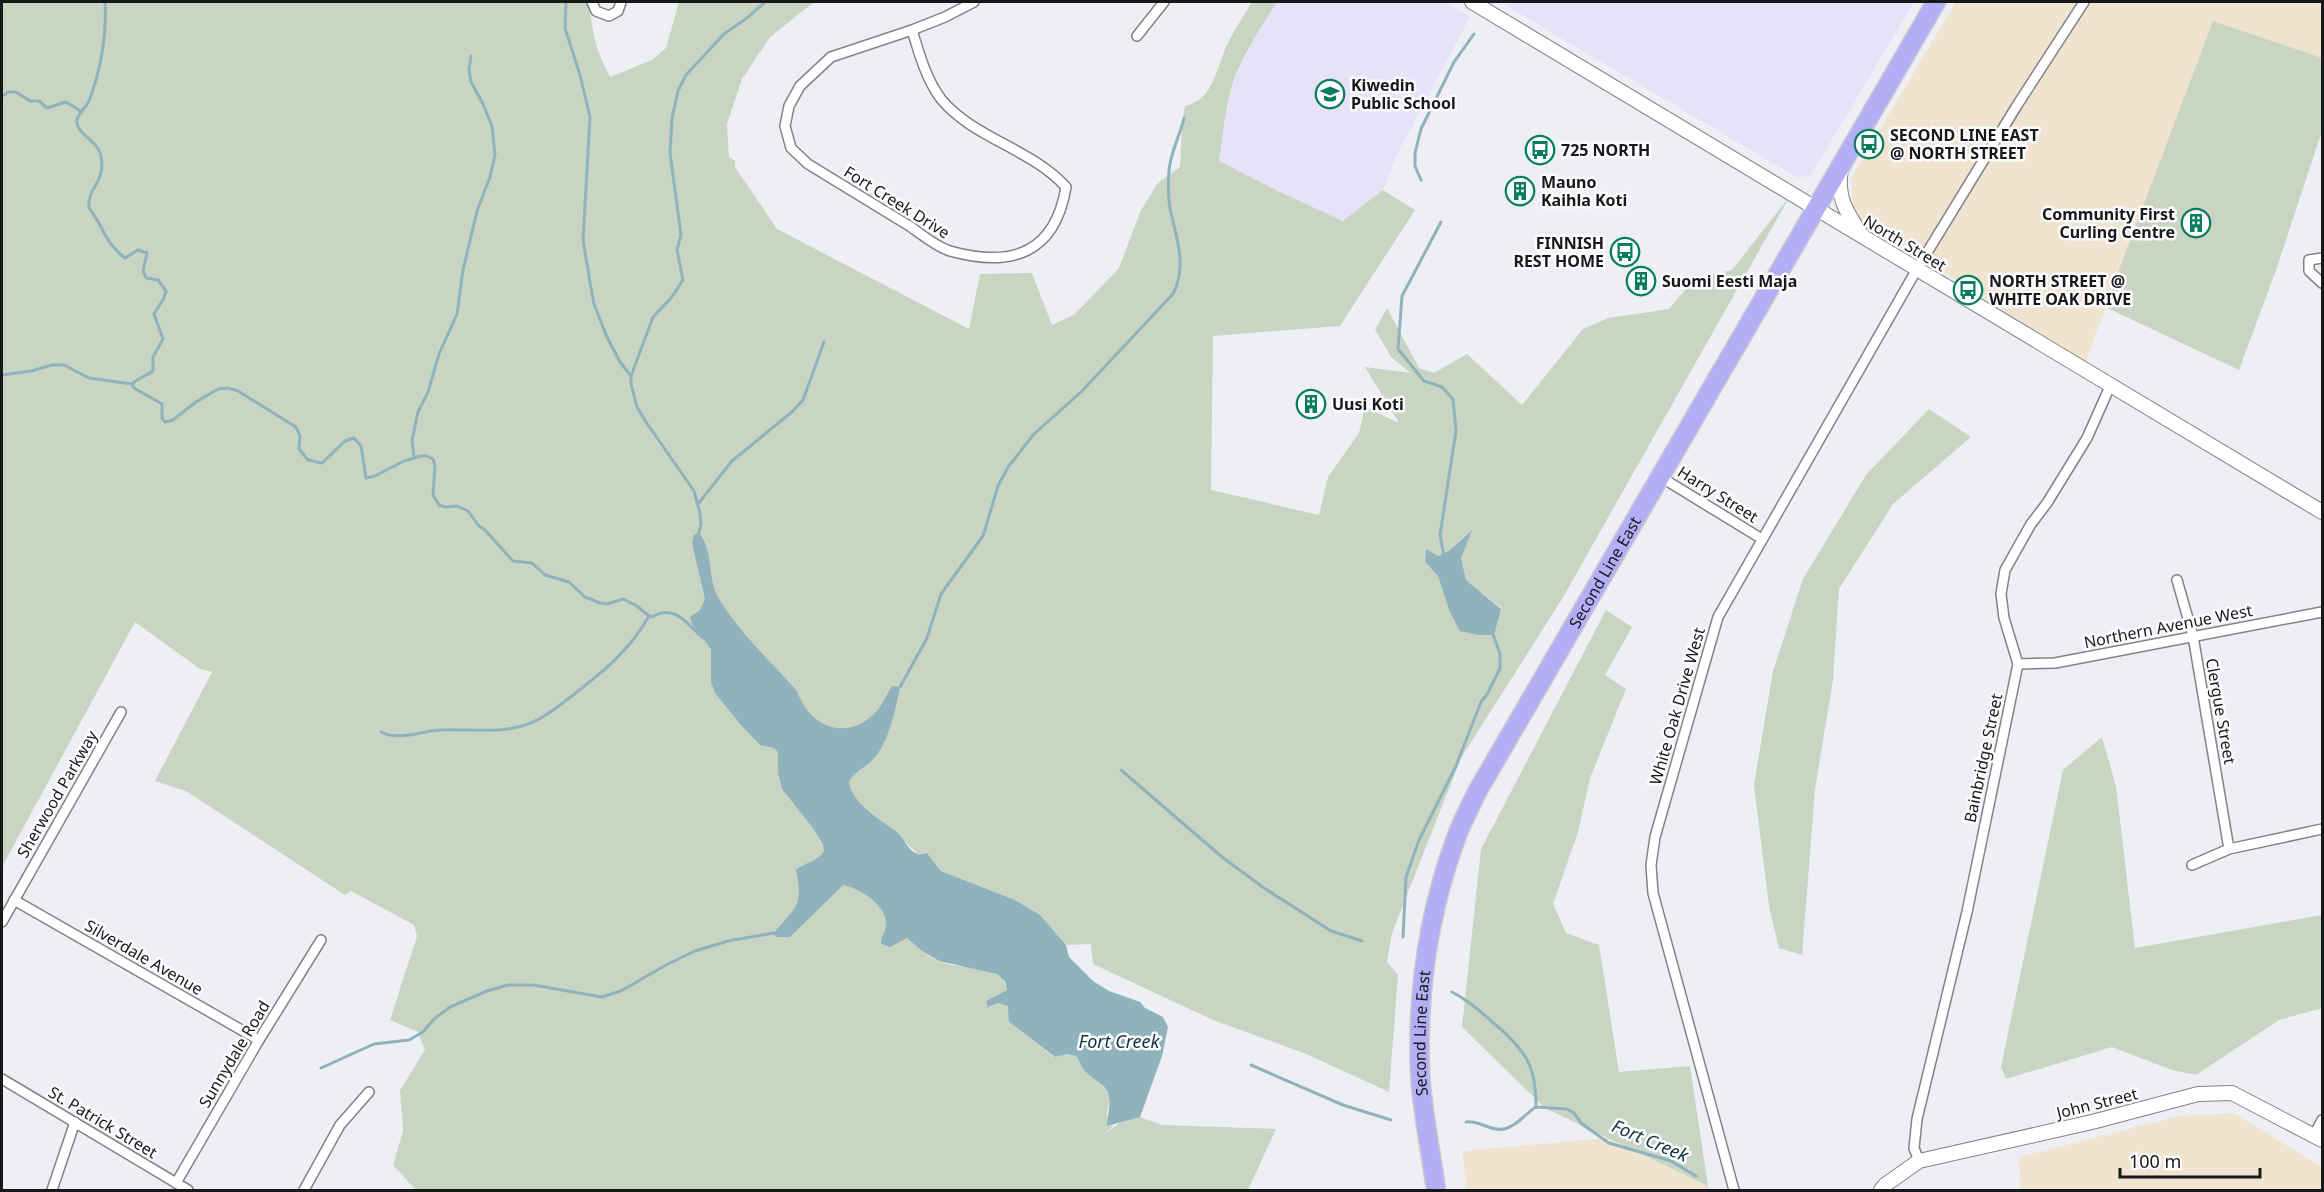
<svg xmlns="http://www.w3.org/2000/svg" width="2324" height="1192" font-family="'Noto Sans',sans-serif">
  <rect width="100%" height="100%" fill="#edeff4"/>
  <g fill="#f0e3cf">
    <polygon points="1956,2 2322,2 2322,58 2213,21 2085,363 1853,214 1851,178"/>
    <polygon points="2234,1113 2322,1167 2322,1190 2021,1190 2019,1157 2179,1116"/>
    <polygon points="1607,1138 1708,1186 1712,1190 1467,1190 1462,1151"/>
  </g>
  <g fill="#e6e2f8">
    <polygon points="1277,2 1446,2 1470,17 1398,152 1383,190 1344,221 1278,191 1218,161 1226,113 1236,75 1259,29"/>
    <polygon points="1500,2 1914,2 1811,175 1798,178"/>
  </g>
  <g fill="#c9d5c2" fill-rule="evenodd">
    <path d="M2 2H589C592 31 596 51 610 77L652 60 666 48 679 2H814L770 37 742 79 727 124 729 157 735 161V167L777 229 969 329 980 274 1032 273 1052 325 1075 314 1119 268 1141 210 1158 183 1180 167 1182 128 1185 106C1215 99 1216 67 1228 43 1235 29 1244 15 1252 2H1277C1262 25 1247 49 1236 74 1226 101 1223 132 1219 161L1278 191 1343 221 1383 190 1415 210 1340 326 1213 336 1211 490 1319 515 1328 477 1359 433 1365 407 1399 423 1365 367 1411 373 1392 358 1375 330 1387 308 1419 368 1434 373 1467 354 1522 405 1583 329 1608 318 1669 309 1694 279 1732 270 1790 196 1562 599 1461 758 1392 933 1387 962 1398 975 1389 1092 1304 1053 1213 1020 1093 964 1091 944 1066 945 1040 915 1015 900 941 871 927 853 918 854 905 842 885 931 899 940 907 938C917 945 925 956 938 961 958 969 984 965 1003 978L1007 990 986 1001 989 1007 998 1003 1009 1006V1022L1054 1057 1067 1054 1076 1056 1086 1072 1102 1083 1110 1098 1107 1114 1108 1126 1114 1125 1104 1134 1124 1120 1140 1117 1162 1125 1276 1129 1248 1190H416L393 1165 403 1131 400 1090 425 1050 418 1032 390 1020 417 936 414 925 351 891 345 895 186 791 155 781 212 672 200 669 135 622 2 867ZM1470 531 1461 558 1466 580 1501 608 1449 610 1438 576 1425 562 1426 550 1437 556 1450 550Z"/>
    <polygon points="2213,21 2322,58 2322,131 2276,270 2239,370 2105,307"/>
    <polygon points="1929,409 1971,437 1893,504 1839,589 1833,680 1815,789 1802,955 1779,948 1769,906 1754,785 1773,671 1803,579 1866,475"/>
    <polygon points="1606,610 1632,627 1605,675 1626,689 1590,778 1578,832 1553,904 1566,933 1599,945 1619,1072 1690,1066 1708,1186 1545,1108 1462,1027 1481,849"/>
    <polygon points="2102,737 2116,786 2135,948 2322,915 2322,1008 2279,1020 2196,1075 2172,1070 2112,1047 2006,1079 2001,1067 2063,770"/>
  </g>
  <g fill="#8fb2bc">
    <polygon points="1472,530 1461,558 1466,580 1501,609 1494,635 1479,635 1460,631 1449,610 1438,576 1425,562 1426,549 1438,556 1450,550"/>
    <path d="M697 533H699C714 551 707 579 719 599 740 633 770 661 797 691 809 726 845 742 874 714 882 707 886 695 892 686L900 687C896 708 889 741 875 757 866 768 855 770 849 782 852 804 881 820 898 833 904 839 909 852 918 854 921 855 924 853 927 853L941 871 1015 900 1040 915 1066 945 1069 957 1093 981 1109 991 1140 1002 1145 1008 1163 1017 1168 1027 1162 1056 1140 1117 1107 1126C1107 1117 1111 1105 1109 1097 1107 1084 1095 1081 1087 1073 1082 1069 1080 1061 1076 1056L1067 1054 1055 1057 1009 1022 1008 1006 998 1003 988 1007 986 1001 1007 990 1005 981 997 974 939 961 922 951 907 938 890 947 881 944C881 937 887 930 886 921 884 904 860 888 843 885L839 889 790 937H776L774 933C795 907 804 907 796 870 806 862 817 862 824 851L823 844 813 828 782 789 778 773V752L774 748 760 745 741 725 715 693 711 682V649L692 624 690 617 700 610 705 599 692 543 694 535Z"/>
  </g>
  <g fill="none" stroke-linecap="round" stroke-linejoin="round">
    <g stroke="#8fb2bc" stroke-width="3">
      <path d="M105 2C107 34 101 70 89 101 86 108 78 113 77 120 75 134 98 140 101 156 106 183 87 187 89 208 104 227 104 242 125 258L138 250 147 253 143 271 146 278 158 280 166 291 164 298 154 314 163 339 153 357V371C145 377 139 377 132 384"/>
      <polyline points="566,2 565,28 580,75 590,117 583,240 591,288 594,304 606,335 620,362 631,376"/>
      <polyline points="2,96 9,92 16,92 30,101 39,101 47,108 66,102 82,112"/>
      <polyline points="1421,180 1415,166 1415,153 1421,129 1454,62 1474,34"/>
      <polyline points="1441,222 1402,296 1398,349 1424,381 1442,387 1453,399 1456,431 1440,535 1444,556"/>
      <polyline points="2,375 31,371 52,365 64,365 89,378 132,384 134,388 162,404 162,418 165,422 173,420 196,402 218,389 228,388 238,391 296,427 300,436 299,449 308,460 322,463 345,441 354,438 361,446 366,478 375,476 404,461 421,456 427,456 433,459 435,465 433,495 439,505 445,507 457,506 468,511 478,525 485,530 513,561 532,563 545,575 569,582 585,597 600,603 607,604 623,599 637,606 649,616"/>
      <polyline points="414,457 412,440 418,412 428,392 439,354 457,314 463,270 477,211 490,177 495,155 492,126 483,104 471,82 469,69 471,56"/>
      <polyline points="698,504 732,461 793,411 803,400 824,342"/>
      <polyline points="699,533 701,524 700,513 694,491 646,422 637,407 631,384 631,376 653,317 671,298 683,280 677,250 681,235 670,153 672,118 678,91 686,75 724,34 747,18 765,2"/>
      <path d="M649 616 652 617C674 603 687 624 703 638"/>
      <path d="M900 687 927 638 941 594 983 536 998 486 1008 467 1034 434 1081 392 1173 294C1187 268 1177 239 1171 213 1168 200 1168 185 1169 171 1170 153 1180 136 1184 118"/>
      <path d="M381 732C398 741 422 731 440 730 464 729 495 733 518 727 540 722 556 708 573 695 604 671 629 651 649 616"/>
      <polyline points="1121,770 1222,857 1264,888 1331,931 1362,941"/>
      <polyline points="1403,937 1406,877 1419,840 1456,766 1481,702 1488,693 1500,668 1500,654 1492,631"/>
      <path d="M1452 992C1470 1001 1483 1014 1497 1026 1527 1052 1536 1067 1536 1107"/>
      <polyline points="1251,1065 1343,1105 1391,1120"/>
      <polyline points="321,1068 374,1044 409,1040 423,1032 434,1019 450,1007 487,991 508,985 533,985 602,997 621,991 666,965 695,951 728,941 774,933"/>
      <path d="M1466 1122C1480 1120 1491 1132 1504 1129 1516 1127 1526 1113 1536 1107L1567 1109 1574 1113 1582 1124 1609 1143 1671 1161 1696 1176"/>
    </g>
    <g stroke="#828388" stroke-width="12">
      <g id="street">
        <polyline points="592,2 596,11 609,16 618,11 621,2"/>
        <path d="M912 30C919 53 926 79 941 99 973 138 1032 149 1066 187 1055 254 1011 268 950 251 937 247 922 235 911 227 877 206 842 185 808 164L791 148 785 126 789 106 800 86 831 57 912 30 945 17 974 2"/>
        <polyline points="1137,36 1164,2"/>
        <polyline points="2322,258 2309,260 2309,271 2322,283"/>
        <polyline points="1659,476 1762,539"/>
        <polyline points="2177,580 2193,636 2229,849"/>
        <polyline points="2018,664 2055,663 2322,612"/>
        <polyline points="2192,865 2229,849 2322,829"/>
        <polyline points="14,900 259,1040"/>
        <polyline points="2,922 121,712"/>
        <polyline points="2,1079 188,1190"/>
        <polyline points="2314,1135 2322,1120"/>
        <polyline points="1919,1161 1914,1148 1917,1119 1967,912 2018,664 2004,618 2001,594 2005,570 2031,524 2047,503 2087,438 2111,384"/>
        <polyline points="176,1183 259,1040 321,940"/>
        <polyline points="52,1190 75,1122"/>
        <polyline points="304,1190 340,1125 369,1092"/>
        <polyline points="1734,1190 1653,893 1651,865 1655,837 1718,617 1917,269 2016,107 2084,2"/>
      </g>
    </g>
    <g stroke="#828388" stroke-width="16">
      <g id="secondary">
        <polyline points="1472,2 2322,512"/>
        <path d="M1841 169C1836 196 1846 212 1861 234"/>
        <polyline points="1881,1190 1885,1185 1919,1161 2092,1122 2198,1094 2232,1093 2322,1140"/>
      </g>
    </g>
    <g stroke="#cccccd" stroke-width="21">
      <g id="highway">
        <path id="s1" d="M1436 1190C1431 1151 1422 1112 1420 1072 1417 993 1429 912 1456 838 1462 822 1470 807 1477 792L1936 2"/>
      </g>
    </g>
    <use href="#street" stroke="#fff" stroke-width="9"/>
    <use href="#secondary" stroke="#fff" stroke-width="14"/>
    <use href="#highway" stroke="#b5adf6" stroke-width="18"/>
  </g>
  <defs>
    <g id="school-ring" transform="scale(1.5)"><circle r="9.5" fill="#fcfcfe" stroke="#067e5c" stroke-width="1.5"/><path d="M0-5L7-2L0 1L-7-2ZM-4 1L0 2.5L4 1V4Q0 6-4 4Z" fill="#067e5c"/></g>
    <g id="bus-ring" transform="scale(1.5)"><circle r="9.5" fill="#fcfcfe" stroke="#067e5c" stroke-width="1.5"/><path d="M-5-6H5V4H4V6H2V4H-2V6H-4V4H-5ZM-3.5-4V0h7V-4ZM-3.5 1.2v1.5H-2V1.2ZM2 1.2v1.5H3.5V1.2Z" fill="#067e5c"/></g>
    <g id="building-ring" transform="scale(1.5)"><circle r="9.5" fill="#fcfcfe" stroke="#067e5c" stroke-width="1.5"/><path d="M-4-6H4V6H1V3H-1V6H-4ZM-2.5-4.3h1.7v1.8h-1.7ZM.8-4.3h1.7v1.8H.8ZM-2.5-1h1.7V.8h-1.7ZM.8-1h1.7V.8H.8Z" fill="#067e5c"/></g>
  </defs>
  <g fill-rule="evenodd">
    <use href="#school-ring" x="1330" y="94"/>
    <use href="#bus-ring" x="1869" y="144"/>
    <use href="#bus-ring" x="1540" y="150"/>
    <use href="#building-ring" x="1520" y="191"/>
    <use href="#building-ring" x="2196" y="223"/>
    <use href="#bus-ring" x="1625" y="252"/>
    <use href="#building-ring" x="1641" y="281"/>
    <use href="#bus-ring" x="1968" y="290"/>
    <use href="#building-ring" x="1311" y="404"/>
  </g>
  <g text-anchor="middle" stroke-width="5" stroke-linejoin="round" paint-order="stroke">
    <g font-size="16" font-weight="bold" fill="#17181a" stroke="#fcfcfe" text-anchor="start">
      <text x="1351" y="91">Kiwedin<tspan x="1351" dy="18">Public School</tspan></text>
      <text x="1890" y="141">SECOND LINE EAST<tspan x="1890" dy="18">@ NORTH STREET</tspan></text>
      <text x="1561" y="156">725 NORTH</text>
      <text x="1541" y="188">Mauno<tspan x="1541" dy="18">Kaihla Koti</tspan></text>
      <text x="2175" y="220" text-anchor="end">Community First<tspan x="2175" dy="18">Curling Centre</tspan></text>
      <text x="1604" y="249" text-anchor="end">FINNISH<tspan x="1604" dy="18">REST HOME</tspan></text>
      <text x="1662" y="287">Suomi Eesti Maja</text>
      <text x="1989" y="287">NORTH STREET @<tspan x="1989" dy="18">WHITE OAK DRIVE</tspan></text>
      <text x="1332" y="410">Uusi Koti</text>
    </g>
    <g font-size="16" fill="#17181a" stroke="#fcfcfe">
      <text transform="translate(897 202) rotate(32)" y="6">Fort Creek Drive</text>
      <text transform="translate(1905 243) rotate(31)" y="6">North Street</text>
      <text transform="translate(1718 494) rotate(32)" y="6">Harry Street</text>
      <text dy="6" stroke="none"><textPath href="#s1" startOffset="662">Second Line East</textPath></text>
      <text transform="translate(2168 626) rotate(-11)" y="6">Northern Avenue West</text>
      <text transform="translate(1677 706) rotate(-74)" y="6">White Oak Drive West</text>
      <text transform="translate(2221 711) rotate(80)" y="6">Clergue Street</text>
      <text transform="translate(1983 758) rotate(-78)" y="6">Bainbridge Street</text>
      <text transform="translate(57 794) rotate(-60)" y="6">Sherwood Parkway</text>
      <text transform="translate(144 957) rotate(30)" y="6">Silverdale Avenue</text>
      <text dy="6" stroke="none"><textPath href="#s1" startOffset="158">Second Line East</textPath></text>
      <text transform="translate(234 1054) rotate(-59)" y="6">Sunnydale Road</text>
      <text transform="translate(2097 1103) rotate(-14)" y="6">John Street</text>
      <text transform="translate(103 1122) rotate(31)" y="6">St. Patrick Street</text>
    </g>
    <g font-size="18" font-style="italic" fill="#0f323b" stroke="#fcfcfe">
      <text x="1119" y="1048">Fort Creek</text>
      <text transform="translate(1650 1141) rotate(23)" y="6">Fort Creek</text>
    </g>
  </g>
  <rect width="2324" height="1192" fill="none" stroke="#17181a" stroke-width="6"/>
  <path d="M2120 1168v9h140v-9" fill="none" stroke="#17181a" stroke-width="3"/>
  <text x="2129" y="1168" font-size="18" fill="#17181a" stroke="#fcfcfe" stroke-width="4.5" paint-order="stroke">100 m</text>
</svg>
